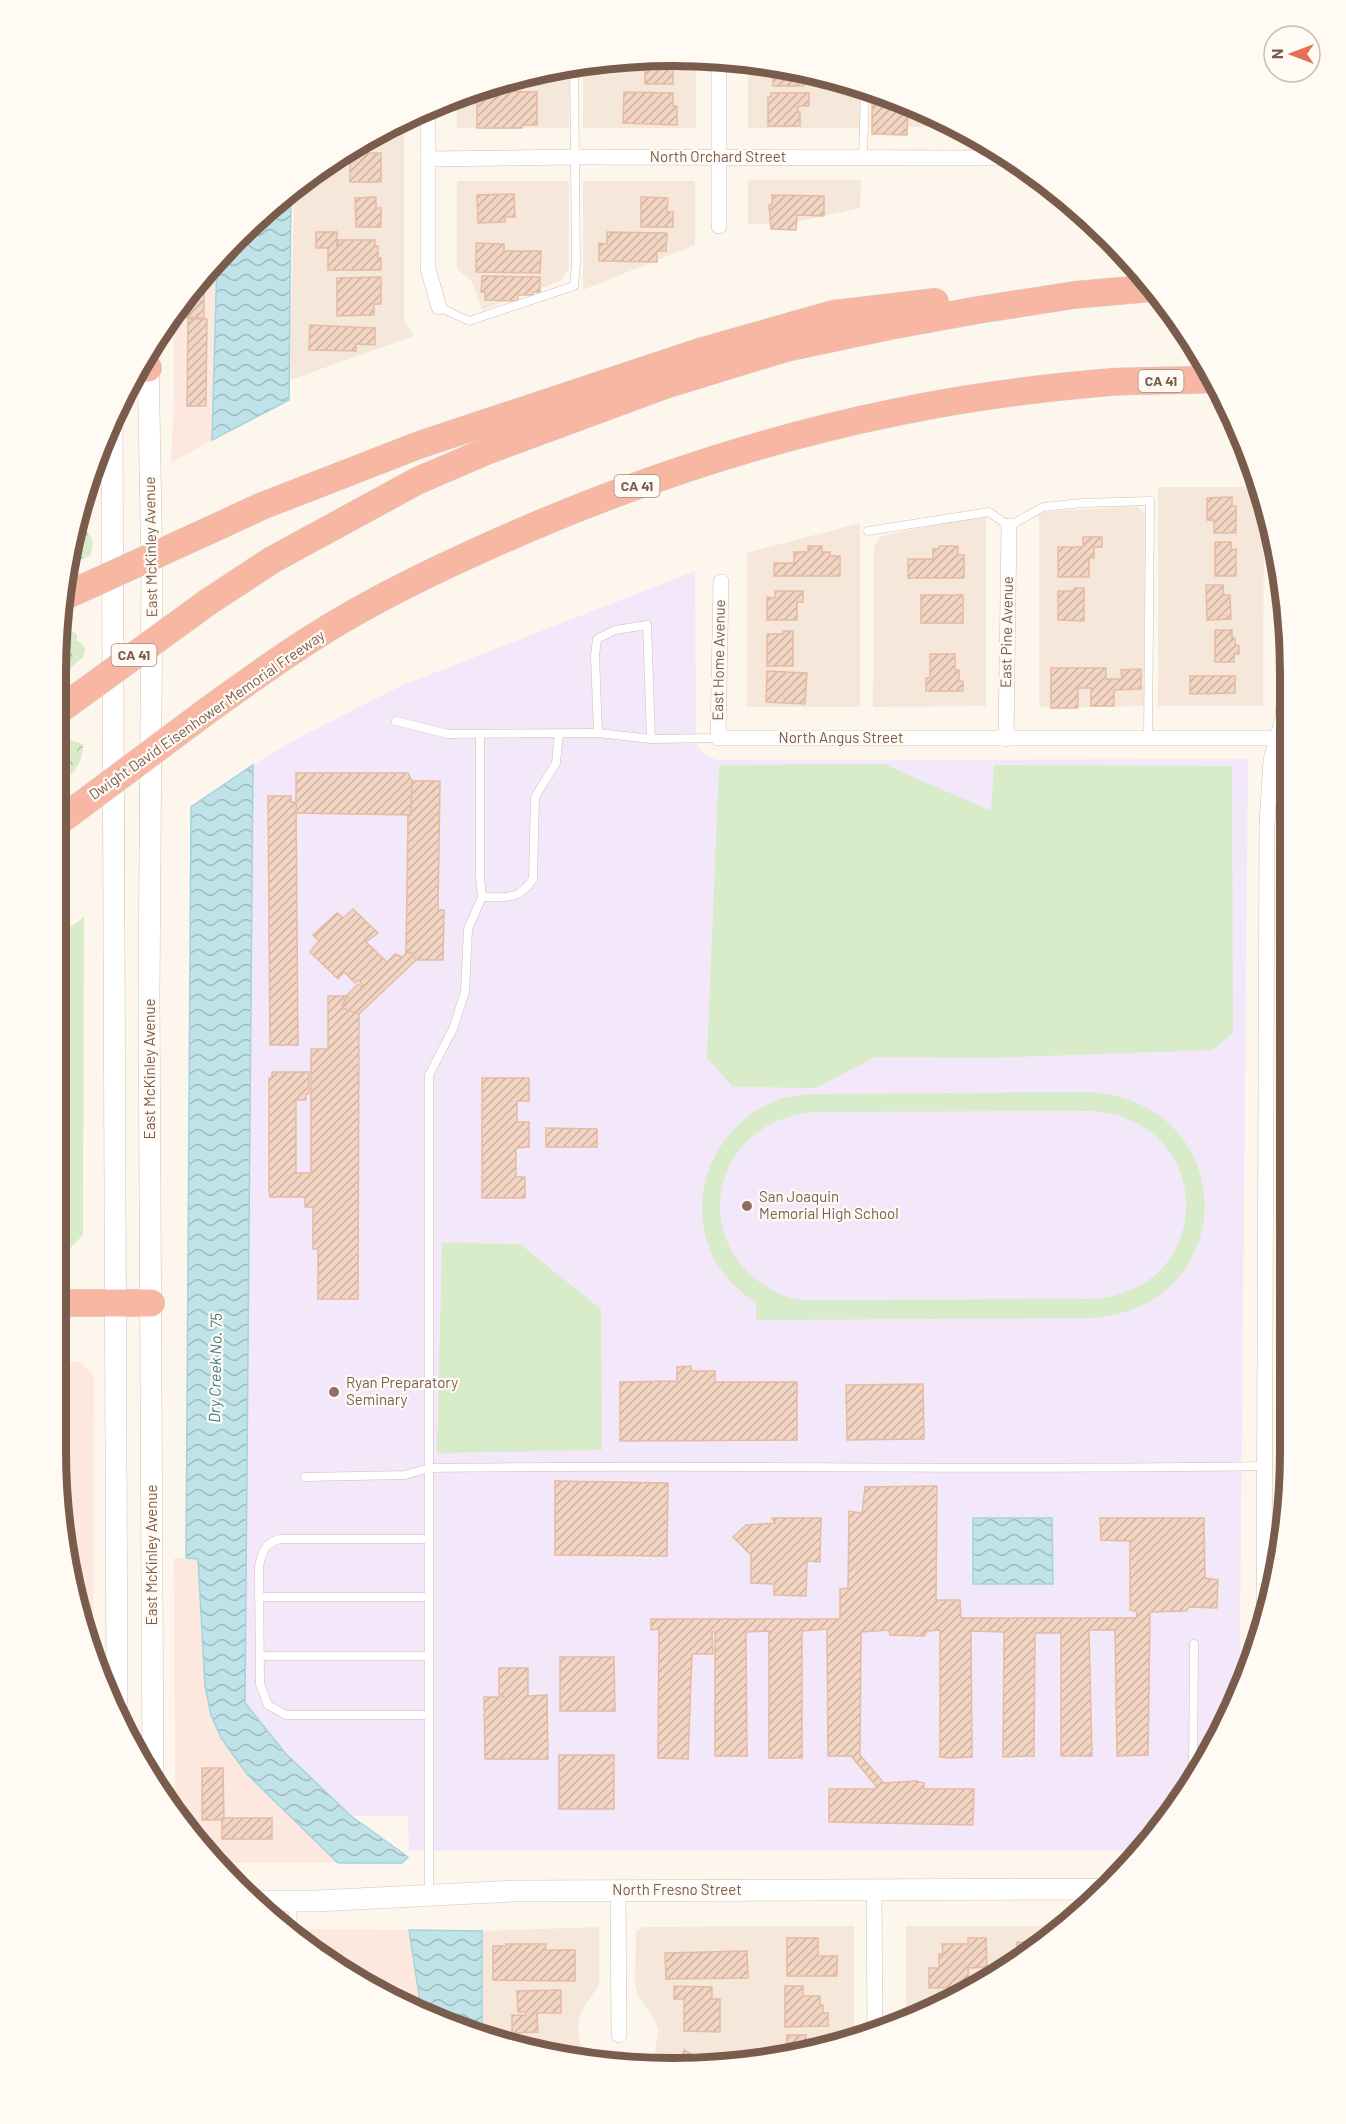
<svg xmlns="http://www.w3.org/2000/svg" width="1346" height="2124" font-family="Barlow,sans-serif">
  <defs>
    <pattern id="forest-crowns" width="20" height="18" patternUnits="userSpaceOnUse" patternTransform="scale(1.5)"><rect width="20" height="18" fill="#d8ecc9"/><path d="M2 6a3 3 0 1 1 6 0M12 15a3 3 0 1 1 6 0" fill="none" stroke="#b4c2a5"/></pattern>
    <pattern id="water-waves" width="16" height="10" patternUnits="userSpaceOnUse" patternTransform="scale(1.5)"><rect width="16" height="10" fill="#bfe3e8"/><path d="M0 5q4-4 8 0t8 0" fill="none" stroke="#a0bbbe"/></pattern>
    <pattern id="building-hatch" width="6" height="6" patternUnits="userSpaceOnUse" patternTransform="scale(1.5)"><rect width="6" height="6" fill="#f3d5c3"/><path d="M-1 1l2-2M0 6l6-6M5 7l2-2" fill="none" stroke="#cab0a1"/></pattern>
  </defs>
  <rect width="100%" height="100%" fill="#fdf6ec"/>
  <g fill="#f5e8da">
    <polygon points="696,57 696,128 583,128 583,63 593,61"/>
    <polygon points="748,63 833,77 861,87 861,128 748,128"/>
    <polygon points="570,66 569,128 457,128 457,96 475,88"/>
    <polygon points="874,92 946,119 959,127 874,127"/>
    <polygon points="404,120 404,313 405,323 414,336 290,380 294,189 365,138"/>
    <polygon points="748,180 861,180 860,208 788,224 748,224"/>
    <polygon points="457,181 569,181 569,268 560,281 482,310 472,282 457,269"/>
    <polygon points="583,181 695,181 695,245 583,290"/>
    <polygon points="1158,487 1260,487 1264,504 1263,706 1158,706"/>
    <polygon points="1136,506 1145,514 1144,706 1051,708 1039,706 1039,512"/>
    <polygon points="986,514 986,706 873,707 874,546 882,536"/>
    <polygon points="860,523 860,707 747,707 747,553"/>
    <polygon points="854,1926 854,2040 833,2047 673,2068 647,2066 650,2064 649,2059 655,2051 658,2030 655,2021 638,1995 635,1983 636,1932 643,1927"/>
    <polygon points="906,1926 1066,1926 1016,1964 946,2005 906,2020"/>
    <polygon points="599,1927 599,1985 584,2007 579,2018 578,2029 581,2048 590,2060 553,2057 482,2038 482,1931"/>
  </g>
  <g fill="#fde8e0">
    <polygon points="217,261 212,440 171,463 174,396 174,314 183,297"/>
    <polygon points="61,1362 80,1362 94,1375 93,1659 88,1649 61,1532"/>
    <polygon points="174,1558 198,1559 205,1686 211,1715 247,1774 338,1863 216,1863 175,1812"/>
    <polygon points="283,1929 409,1930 422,2014 400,2005 297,1941"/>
  </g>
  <polygon fill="#f3e8fa" points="695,571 696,743 701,751 709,757 718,760 1248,759 1240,1647 1238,1696 1163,1827 1140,1851 409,1851 408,1816 351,1816 286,1754 245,1703 253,765 298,738 403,685"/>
  <g fill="#d8ecc9" fill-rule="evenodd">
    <polygon points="884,764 991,811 994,765 1232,766 1233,1033 1213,1050 988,1058 875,1057 816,1088 733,1087 707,1058 719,765"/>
    <polygon points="84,917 83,1235 70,1248 61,1248 61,934"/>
    <path d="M1092 1092C1243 1105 1241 1307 1093 1318L756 1320V1303C740 1292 727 1280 717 1264 682 1205 711 1128 773 1102 786 1096 800 1095 813 1094ZM1092 1111C1218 1121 1217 1290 1093 1299L798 1300C686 1269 698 1123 814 1112Z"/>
    <polygon points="442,1243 520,1244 601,1309 602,1450 437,1453"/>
  </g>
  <g fill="url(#forest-crowns)">
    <polygon points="78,527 88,532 93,541 91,555 75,562 69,562"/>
    <path d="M61 620 71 623V630L77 634V642L83 644 85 649 83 658C72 664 71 672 61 678Z"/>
    <path d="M70 740 83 744C83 760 76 774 61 781V744H66Z"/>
  </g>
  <g fill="url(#water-waves)" stroke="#a5d3da" stroke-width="1.5">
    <polygon points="291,191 289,400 212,440 217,261 266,209"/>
    <polygon points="253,765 245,1703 286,1754 351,1816 408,1857 402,1863 338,1863 247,1774 221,1738 211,1715 205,1686 198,1559 186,1558 191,807"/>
    <polygon points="973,1518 1052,1518 1053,1584 973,1584"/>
    <polygon points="409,1930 482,1931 482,2038 422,2014"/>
  </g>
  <g fill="url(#building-hatch)" stroke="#e6bba3" stroke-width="1.5">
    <polygon points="673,58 673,84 645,84 645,61 636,59"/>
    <polygon points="776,67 807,72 804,74 804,86 773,86 773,70 776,70"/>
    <polygon points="477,91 537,92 537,125 522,125 522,128 477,128"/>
    <polygon points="624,92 673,93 673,106 677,106 677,125 623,123"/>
    <polygon points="771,93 809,93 809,106 798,106 798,112 800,112 800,126 768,126 768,97 771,97"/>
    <polygon points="872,103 908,105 907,135 872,134"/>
    <polygon points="934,115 946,119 959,127 934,125"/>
    <rect x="350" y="153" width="31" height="29"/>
    <polygon points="514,194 515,217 505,217 505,222 478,223 477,195"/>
    <polygon points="772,195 824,196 824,216 797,215 796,230 771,229 769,205 772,205"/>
    <polygon points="376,197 376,208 381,208 381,227 356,227 355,198"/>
    <polygon points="641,197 668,198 667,212 673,212 673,227 641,227"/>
    <polygon points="316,232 337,232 337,246 338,246 338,240 375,240 375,246 378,246 378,258 381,258 381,270 328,270 328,248 316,248"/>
    <polygon points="607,232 667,233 666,251 657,251 657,262 599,261 599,243 607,244"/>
    <polygon points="476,243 504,244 504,251 541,251 540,273 476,272"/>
    <polygon points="482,276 540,277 540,292 533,292 533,295 518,295 518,301 485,300 485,292 481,292"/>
    <polygon points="381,277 381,304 374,304 374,315 337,316 337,278"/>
    <polygon points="201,278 204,278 204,318 174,317 174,314 183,297"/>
    <polygon points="188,319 207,319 206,406 187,406"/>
    <polygon points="310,325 375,328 375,345 356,344 356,351 309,350"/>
    <polygon points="1232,497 1232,506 1236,506 1236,533 1214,533 1214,520 1207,520 1207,498"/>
    <polygon points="1083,537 1102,537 1102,547 1094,547 1094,558 1089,558 1089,577 1058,577 1058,547 1083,547"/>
    <polygon points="1215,542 1231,542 1231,550 1236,549 1236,576 1215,576"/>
    <polygon points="808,546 822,546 822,552 830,552 830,556 840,556 840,576 774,576 774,563 794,563 794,552 808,552"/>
    <polygon points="939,546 958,546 958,555 964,555 964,578 908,578 908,559 933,559 933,549 939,549"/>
    <polygon points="1206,585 1223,585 1224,595 1230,595 1231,619 1207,620"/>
    <polygon points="1074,588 1084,588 1084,621 1058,620 1058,591 1074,591"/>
    <polygon points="775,591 803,591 803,602 797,602 797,620 767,620 767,597 775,598"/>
    <rect x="921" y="595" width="42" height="28"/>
    <polygon points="1215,630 1232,630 1232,638 1235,638 1235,644 1239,646 1239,654 1234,654 1234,662 1215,662"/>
    <polygon points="783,631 793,631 793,666 767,666 767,634 783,634"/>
    <polygon points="930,654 955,654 955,670 959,670 959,681 963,681 963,691 926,691 926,678 930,678"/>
    <polygon points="1051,668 1106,668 1106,679 1122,679 1121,670 1141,669 1141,689 1114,690 1114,706 1091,706 1091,688 1078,688 1078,708 1051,708"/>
    <polygon points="767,671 807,673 805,704 766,702"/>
    <polygon points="1190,676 1235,676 1235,693 1190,694"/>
    <polygon points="296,773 408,773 412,781 411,815 296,813"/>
    <polygon points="412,781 440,781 438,910 444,910 443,960 416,960 412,953 406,953 408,815 411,815"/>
    <polygon points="268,796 291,796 291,802 296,802 298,1045 270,1045"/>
    <polygon points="353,909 378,933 366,942 387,962 395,954 403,957 406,953 412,953 416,960 359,1014 342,1008 348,997 346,996 358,984 362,987 363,985 358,980 355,983 344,972 338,979 310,952 319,941 313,935 337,913 343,918"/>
    <polygon points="328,996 346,996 342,1008 359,1014 358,1299 318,1299 318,1249 313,1249 313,1207 305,1207 305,1197 270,1197 269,1191 269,1078 272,1078 272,1072 309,1072 309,1094 306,1094 306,1100 296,1100 296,1173 311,1173 311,1049 328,1049"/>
    <polygon points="482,1078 529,1078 529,1101 517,1101 517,1122 529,1122 529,1147 516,1148 516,1177 525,1177 525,1198 482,1198"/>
    <polygon points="546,1128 597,1129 597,1147 546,1147"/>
    <polygon points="691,1366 691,1371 715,1371 715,1382 797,1382 797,1440 620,1441 620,1382 677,1381 677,1367"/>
    <polygon points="923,1384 924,1439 847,1440 846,1385"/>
    <polygon points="555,1481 668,1483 667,1556 555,1555"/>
    <polygon points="937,1486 936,1600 960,1600 961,1618 1136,1618 1137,1612 1130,1610 1130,1541 1101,1540 1100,1518 1204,1518 1205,1578 1218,1580 1217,1608 1189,1607 1186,1611 1150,1612 1148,1755 1117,1756 1115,1630 1089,1630 1092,1756 1061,1756 1061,1633 1035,1633 1034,1756 1003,1757 1004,1632 971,1631 972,1757 950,1758 940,1757 940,1630 927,1631 924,1636 890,1635 889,1630 861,1632 860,1755 884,1783 916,1781 924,1783 924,1789 974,1789 973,1825 829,1822 829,1789 876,1789 876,1786 851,1756 828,1756 827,1629 802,1631 802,1758 769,1758 769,1631 746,1632 747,1756 715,1756 715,1632 712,1632 713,1654 692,1654 688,1759 658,1758 659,1629 651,1630 651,1619 840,1619 840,1589 848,1588 849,1511 862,1513 865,1487"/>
    <polygon points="772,1518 821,1518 820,1562 807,1561 806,1596 774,1595 774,1584 751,1583 751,1555 733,1537 746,1525 775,1523"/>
    <polygon points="560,1657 614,1657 615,1711 560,1711"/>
    <polygon points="499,1668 528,1668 528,1696 547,1695 548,1759 485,1759 484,1697 504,1697 503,1695 499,1695"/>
    <rect x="559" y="1755" width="55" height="54"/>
    <polygon points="202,1768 223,1768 224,1820 202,1820"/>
    <rect x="222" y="1818" width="50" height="21"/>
    <polygon points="787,1938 818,1938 818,1956 837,1956 837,1976 787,1976"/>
    <polygon points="968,1938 986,1938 987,1967 968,1968 969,1987 929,1988 929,1968 939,1968 939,1954 943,1954 942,1944 968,1944"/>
    <polygon points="1017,1942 1033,1943 1033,1948 1038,1948 1016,1964"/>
    <polygon points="506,1944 546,1944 545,1950 575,1950 575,1981 493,1980 493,1946 506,1946"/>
    <polygon points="747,1951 748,1978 666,1979 665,1953"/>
    <polygon points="674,1986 712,1987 712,1999 720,1999 720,2032 684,2031 684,1999 674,1999"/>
    <polygon points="785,1986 803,1986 803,1996 820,1996 820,2005 823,2005 823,2013 828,2013 828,2026 785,2027"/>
    <polygon points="561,1990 561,2013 537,2013 538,2032 512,2033 512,2015 526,2015 526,2012 518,2012 517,1991"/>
    <polygon points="787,2035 806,2035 806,2045 822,2045 822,2049 790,2053 790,2051 786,2051"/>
    <polygon points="549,2043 556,2057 531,2051"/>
    <polygon points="684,2050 709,2064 677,2068"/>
  </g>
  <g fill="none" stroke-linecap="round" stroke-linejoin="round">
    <g stroke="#d1beb0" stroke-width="9">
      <g id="service">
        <polyline points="863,156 865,89"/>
        <polyline points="439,307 469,321 574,286 576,264 574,65"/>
        <polyline points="868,531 989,512 1009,526 1043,507 1082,503 1150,501 1148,739"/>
        <polyline points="396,721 448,734 598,733 651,739 718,738"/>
        <polyline points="598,733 595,656 597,639 615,630 647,625 651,739"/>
        <polyline points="480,734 480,877 482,897"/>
        <path d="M305 1477 405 1475 429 1468C707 1464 986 1471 1264 1466"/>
        <path d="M429 1539H280C264 1543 261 1554 259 1568L260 1684 268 1705 286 1715H429"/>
        <polyline points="259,1597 429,1597"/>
        <polyline points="260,1656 429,1656"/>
        <polyline points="1193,1775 1194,1644"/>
        <path d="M429 1892V1075L453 1029 465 992 468 929 482 897C507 897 518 901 533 879L535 797 556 763 559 733"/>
        <polyline points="292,1936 293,1902"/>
      </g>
    </g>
    <g stroke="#d1beb0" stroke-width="16">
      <g id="minor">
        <polyline points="719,58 719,226"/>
        <polyline points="428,109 428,269 439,307"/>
        <polyline points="428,159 574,157 1008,158"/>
        <polyline points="721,582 718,738 1289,738"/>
        <polyline points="1006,739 1009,526"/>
        <polyline points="1264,1611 1267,824 1271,760 1283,718 1284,703 1284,607"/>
        <polyline points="618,1890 619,2035"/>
        <polyline points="874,1891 875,2032"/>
      </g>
    </g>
    <g stroke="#d6c0b0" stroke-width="22">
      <g id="secondary">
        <polyline points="148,357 152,575 149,995 153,1780"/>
        <polyline points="112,421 117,1708"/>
        <polyline points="251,1901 317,1901 513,1891 1103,1889 1108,1886"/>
      </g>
    </g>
    <g stroke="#dad1cd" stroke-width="28">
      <g id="motorway">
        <polyline points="142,368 148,368"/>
        <polyline points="208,531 262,506 419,445 699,352 833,314 935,302"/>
        <polyline points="208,602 272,560 417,481 489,450 665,385 786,348 890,326 978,310 1074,295 1153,288"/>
        <path d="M207 711C242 686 277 660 314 637 367 603 424 575 482 549 614 489 754 441 897 412 967 397 1040 388 1112 382 1146 380 1180 381 1214 379"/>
        <polyline points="61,1303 151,1303"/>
      </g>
    </g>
    <use href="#service" stroke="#fff" stroke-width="8"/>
    <use href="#minor" stroke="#fff" stroke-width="15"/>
    <use href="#secondary" stroke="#fff" stroke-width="21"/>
    <use href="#motorway" stroke="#f7b7a3" stroke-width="27"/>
    <g stroke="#dad1cd" stroke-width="28" stroke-linecap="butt">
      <g id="motorway-bridge">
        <polyline points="61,598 208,531"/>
        <polyline points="61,709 208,602"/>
        <polyline points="61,820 207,711"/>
      </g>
    </g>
    <use href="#motorway-bridge" stroke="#f7b7a3" stroke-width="27"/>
  </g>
  <g fill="#8d6e63" stroke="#fffaf3" stroke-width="2">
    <circle cx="747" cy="1206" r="6"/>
    <circle cx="334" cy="1392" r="6"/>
  </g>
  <g text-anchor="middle" stroke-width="4.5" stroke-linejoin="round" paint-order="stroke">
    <g fill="#fffaf3" stroke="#a28b7f" stroke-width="1.5">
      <rect x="1138.5" y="370" width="45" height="22" rx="4.5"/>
      <rect x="614.5" y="475" width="45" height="22" rx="4.5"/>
      <rect x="111.5" y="644" width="45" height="22" rx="4.5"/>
    </g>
    <g font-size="14" font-weight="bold" fill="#7a5c4d">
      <text x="1161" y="386">CA 41</text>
      <text x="637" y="491">CA 41</text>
      <text x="134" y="660">CA 41</text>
    </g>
    <g font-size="15" fill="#7a5c4d" stroke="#fffaf3">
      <text x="718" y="162">North Orchard Street</text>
      <text transform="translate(151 547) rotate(-91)" y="5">East McKinley Avenue</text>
      <text transform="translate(1007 632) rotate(-89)" y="5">East Pine Avenue</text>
      <text transform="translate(719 660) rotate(-89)" y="5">East Home Avenue</text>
      <text transform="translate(207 715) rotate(-35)" y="5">Dwight David Eisenhower Memorial Freeway</text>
      <text x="841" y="743">North Angus Street</text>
      <text transform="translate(150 1069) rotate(-90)" y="5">East McKinley Avenue</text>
      <text transform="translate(152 1555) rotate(-90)" y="5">East McKinley Avenue</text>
      <text x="677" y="1895">North Fresno Street</text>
    </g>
    <g font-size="15" fill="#785e54" stroke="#fffaf3" text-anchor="start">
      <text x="759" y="1202">San Joaquin<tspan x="759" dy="17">Memorial High School</tspan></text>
      <text x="346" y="1388">Ryan Preparatory<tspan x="346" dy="17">Seminary</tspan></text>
    </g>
    <g font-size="16" font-style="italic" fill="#437c86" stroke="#fffaf3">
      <text transform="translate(215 1368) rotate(-89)" y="6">Dry Creek No. 75</text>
    </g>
  </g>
  <path d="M0 0H1346V2124H0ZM673 66H673A607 607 0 0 1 1280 673V1451A607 607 0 0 1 673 2058H673A607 607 0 0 1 66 1451V673A607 607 0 0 1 673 66Z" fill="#fffaf3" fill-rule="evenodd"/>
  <path fill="none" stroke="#7a5c4d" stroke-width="8" d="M673 66H673A607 607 0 0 1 1280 673V1451A607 607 0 0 1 673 2058H673A607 607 0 0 1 66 1451V673A607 607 0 0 1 673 66Z"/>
  <g transform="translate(1292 54) rotate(270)"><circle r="28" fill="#fffaf3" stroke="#cabbb1" stroke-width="1.5"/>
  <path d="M0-4.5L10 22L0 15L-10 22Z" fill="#e76f51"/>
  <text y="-9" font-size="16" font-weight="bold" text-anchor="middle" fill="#7a5c4d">N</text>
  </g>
</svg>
